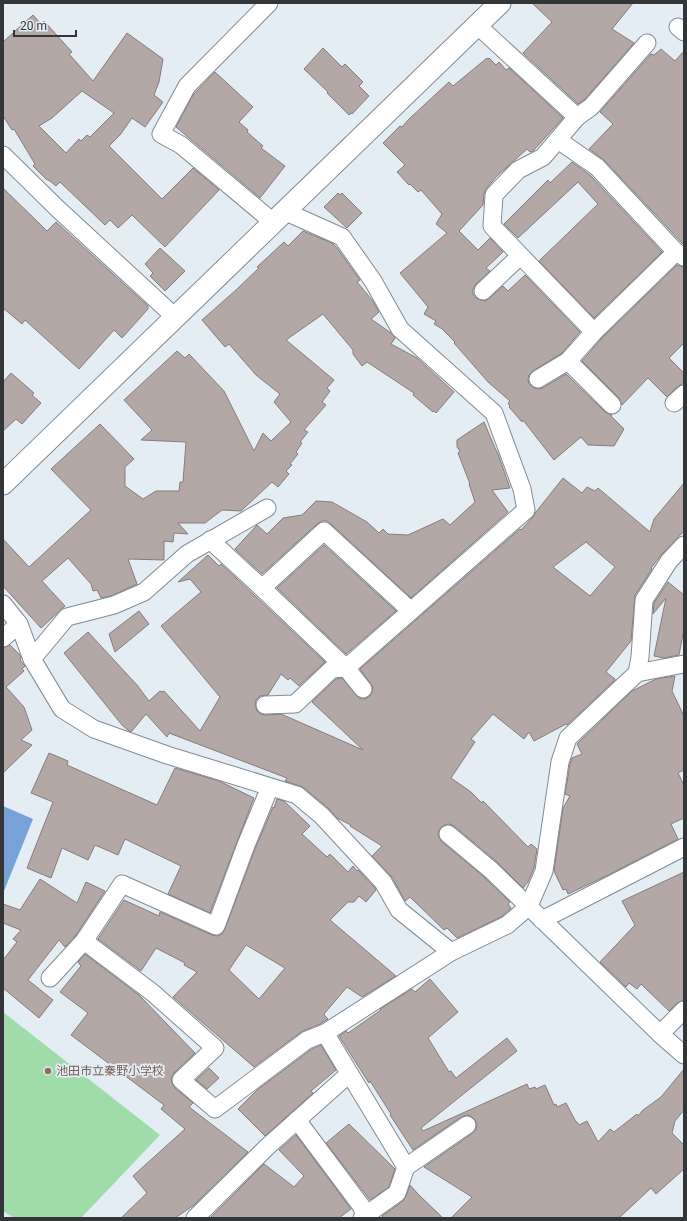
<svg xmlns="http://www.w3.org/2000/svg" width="687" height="1221" font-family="Roboto,'Noto Sans JP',sans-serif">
  <rect width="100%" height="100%" fill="#e4ecf4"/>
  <polygon fill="#9fdcaa" points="3,1012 160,1135 81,1218 14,1218 3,1211"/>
  <polygon fill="#76a2d8" points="3,806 33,819 4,891 3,891"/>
  <g fill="#b4a8a6" stroke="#877c7a" fill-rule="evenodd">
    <polygon points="532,3 633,3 612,29 634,43 584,100 578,104 523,53 552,22"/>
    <path d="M33 15 41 24 44 21 72 52 69 54 93 81 127 33 163 59 159 82 154 95 163 102 145 127 132 118 120 135 109 146 162 199 193 168 219 190 165 247 132 215 118 228 110 220 105 225 60 182 56 186 50 181 46 179 33 166 35 164 14 129 12 130 3 116V42ZM82 91 114 113 90 137 87 135 81 141 79 139 66 153 39 126 52 118Z"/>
    <polygon points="323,48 342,67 345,64 363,82 359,86 369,96 352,114 351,113 349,115 327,93 328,92 304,69"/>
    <polygon points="661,49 675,61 684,51 684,245 604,160 589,149 613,124 600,112 651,54 654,55"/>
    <polygon points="487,58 488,59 489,58 496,65 499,62 506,70 509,68 563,118 533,151 530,152 527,149 497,176 486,189 484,194 483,205 459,231 478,250 490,238 503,252 486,268 490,271 476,284 473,289 473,294 476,298 480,300 486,301 503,286 508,291 525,275 580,332 562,353 533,371 529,375 528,380 529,384 534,388 539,389 543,388 566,374 605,412 612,415 611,416 624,429 614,446 588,445 581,437 554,460 523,420 522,422 509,407 510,406 508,403 510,401 488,382 454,343 455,342 444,331 444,330 434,324 436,321 424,314 428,307 400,273 447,233 436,224 442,214 421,190 418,192 410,184 409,185 397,172 405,165 383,143 400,126 402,127 409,119 449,82 453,86"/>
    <polygon points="215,72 253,107 239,122 248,130 247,132 263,146 261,148 285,166 260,198 176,127 193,95"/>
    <polygon points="572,162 590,175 662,252 594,318 539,261 598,204 578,182 518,238 504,224 548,180 550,183"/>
    <polygon points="3,188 47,231 56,222 148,306 148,309 122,338 114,330 79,369 25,320 22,324 3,308"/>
    <polygon points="338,193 340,195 342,193 362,213 347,228 324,207"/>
    <polygon points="303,231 332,243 337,248 360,280 357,282 372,300 379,312 371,319 391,333 395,338 391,344 417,358 454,392 436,413 434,411 433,412 413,395 414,393 367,362 362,366 353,354 353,350 323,314 286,340 334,380 327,388 330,391 322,402 326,405 304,430 308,432 300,442 302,443 296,452 298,454 290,464 292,465 286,471 289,474 278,487 272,482 241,511 222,510 205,523 178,523 188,534 174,533 173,542 164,541 164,560 128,559 137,584 111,596 101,598 97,590 93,591 91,584 68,558 42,581 65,606 41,628 3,586 3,539 29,567 91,510 51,469 100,424 134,459 125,467 125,486 143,499 156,491 179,491 180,482 183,482 186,442 141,440 152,430 124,400 177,351 185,358 189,354 224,391 254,451 263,433 271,441 291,422 274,402 280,394 256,375 229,344 225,347 202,320 236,290 259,268 257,267 284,242 288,246"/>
    <polygon points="160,248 185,271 165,291 150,276 153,273 145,264"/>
    <polygon points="677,265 684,267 684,343 669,358 684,373 684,383 677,387 667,397 648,378 622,405 619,398 582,361 601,339"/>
    <polygon points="11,373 34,393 32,395 41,403 22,424 16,419 3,431 3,382"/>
    <polygon points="484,422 495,448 498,454 510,488 492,490 508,512 411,598 331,524 327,521 322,521 317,524 262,574 235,549 257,525 267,534 283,518 302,515 316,501 332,502 367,522 379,533 383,529 388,534 408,535 443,519 450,525 475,502 469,484 470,484 458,453 460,451 457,447 457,440"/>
    <path d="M563 478 582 493 587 487 595 491 598 488 650 532 654 519 684 483V531L661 555 651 568 652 569 635 595 631 641 606 672 615 679V680L567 725 566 724 534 741 529 732 524 739 493 714 471 739 475 742 451 778 471 792 482 803 483 801 528 847 531 844 537 849 534 868 528 882 523 888 497 862 454 826 449 824 445 825 441 827 438 833 439 837 441 841 484 877 510 902 508 904 511 908 501 917 457 938 447 928 444 930 410 897 405 901 392 877 372 856 382 846 350 826 351 825 337 818 328 808 303 787 285 781 287 778 169 733 167 737 146 714 131 732 129 731 122 725 64 653 88 632 137 685 149 701 160 691 162 692 164 691 200 731 220 697 161 626 201 592 190 579 178 582 208 555 219 566 221 564 325 662 299 686 290 678 288 680 281 674 268 695 260 696 256 700 255 705 257 711 261 714 265 715 281 714 363 750 312 702 336 679 342 678 359 698 365 699 370 696 372 692 373 687 360 669 520 529 521 530 533 517 536 512ZM586 542 615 567 590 596 553 567Z"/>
    <polygon points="324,545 396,611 346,654 277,588"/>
    <polygon points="668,582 684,595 684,629 679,655 664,658 654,656 666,598 653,614 654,603"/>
    <polygon points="139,611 149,624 115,652 109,634"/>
    <polygon points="10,645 20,655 21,659 20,660 25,666 22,669 24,671 6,687 24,707 32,730 21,740 32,745 3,773 3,648"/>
    <polygon points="675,676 672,691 684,716 684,770 678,773 684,785 684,818 671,824 678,839 608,875 568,894 566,889 563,890 554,871 563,808 570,796 565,794 570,764 572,758 582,754 577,744 632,691 656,679"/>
    <polygon points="49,753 68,761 67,765 157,805 175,768 219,781 254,798 237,842 210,913 168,894 181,866 125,839 118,855 95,845 88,860 62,848 51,878 27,868 53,802 31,793"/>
    <path d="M277 799 284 801 310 826 302 834 327 857 330 854 348 872 353 866 357 871 358 870 375 888 376 890 366 902 359 896 354 902H348L330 920 396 976 362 997 347 987 324 1014 325 1016 328 1019 320 1024 301 1032 254 1067 173 997 197 972 184 965 185 963 156 948 141 971 98 939 124 900 159 916 160 912 212 935 217 936 222 934 225 929 255 849 273 807 274 808ZM246 945 285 968 259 999 229 970Z"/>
    <polygon points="684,872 684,1000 677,1003 669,1011 641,984 637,989 629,983 626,987 600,962 635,925 622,901"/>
    <polygon points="40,879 77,903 86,882 105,891 76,935 65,947 59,940 28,980 53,1000 39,1018 3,988 3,960 17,942 13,939 21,930 3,923 3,904 20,910"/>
    <polygon points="85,954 139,995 195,1053 174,1073 171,1078 172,1083 175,1088 193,1103 189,1107 248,1152 194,1205 175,1218 121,1218 147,1193 133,1176 185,1129 161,1109 164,1105 71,1035 88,1013 60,992 81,966 78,962"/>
    <polygon points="430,979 458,1012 428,1038 449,1072 451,1071 456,1078 507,1038 517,1051 421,1128 423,1131 527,1084 529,1089 535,1087 536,1089 545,1085 554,1105 556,1104 557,1107 566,1103 576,1122 577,1122 579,1125 587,1121 598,1142 610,1129 614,1132 637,1114 638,1116 643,1110 661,1097 684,1069 684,1110 675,1121 672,1133 684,1145 684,1169 656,1194 651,1188 619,1218 451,1218 472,1197 424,1167 473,1133 476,1129 477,1124 475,1120 471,1116 466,1115 461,1117 413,1150 390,1115 391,1114 370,1081 369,1083 339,1036 346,1031 348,1033 381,1010 380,1009 412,989 415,992"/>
    <polygon points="321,1045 336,1070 311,1091 313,1093 265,1136 238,1109 257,1090 312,1049"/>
    <polygon points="209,1068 219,1078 207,1089 196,1080"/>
    <polygon points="349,1124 395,1169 389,1187 370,1200 326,1143"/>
    <polygon points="296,1135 351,1209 339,1218 210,1218 264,1164 294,1187 304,1176 279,1150"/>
    <polygon points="410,1185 418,1194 443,1218 384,1218 382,1216 403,1201 406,1196"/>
  </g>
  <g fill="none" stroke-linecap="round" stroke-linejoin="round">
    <g stroke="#838b92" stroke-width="19">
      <g id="minor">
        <polyline points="269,3 187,86 161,134 181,145 273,222"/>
        <polyline points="477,25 577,117 543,157 518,170 494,195 492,226 594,332"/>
        <polyline points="678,27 684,32"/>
        <polyline points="577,117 591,107 647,43"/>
        <polyline points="558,140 597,167 676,252 684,257"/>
        <polyline points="3,155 58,209 175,317"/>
        <polyline points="483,291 520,256"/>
        <polyline points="568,361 612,405"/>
        <polyline points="538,379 568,361 594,332 676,252"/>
        <polyline points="674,403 684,394"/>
        <polyline points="210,540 262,588 346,668 363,689"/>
        <polyline points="262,588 324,531 411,611"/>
        <polyline points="3,604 19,624 32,659 62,709 94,729 167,755 297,795 322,816 383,882 399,910 451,952"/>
        <polyline points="3,638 19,624"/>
        <polyline points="32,659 67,617 114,605 144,592 187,554 267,508"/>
        <polyline points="637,673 640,657 644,600 669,561 684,545"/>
        <polyline points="265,705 295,704 332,669 346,668 526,510 522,489 494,413 400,329 373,281 342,237 284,211"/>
        <polyline points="448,834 491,870 660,1034 684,1055"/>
        <polyline points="542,920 684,847"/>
        <polyline points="84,941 153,993 215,1048 181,1080 215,1109 307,1040 325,1033 451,952 507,925 529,906 544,871 560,762 568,738 637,673 684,664"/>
        <polyline points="50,978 84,941 122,884 216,926 246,845 270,787"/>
        <polyline points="325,1033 406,1167 397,1193 362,1218"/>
        <polyline points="660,1034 684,1010"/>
        <polyline points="297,1120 362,1207 365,1218"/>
        <polyline points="406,1167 467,1125"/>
        <polyline points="195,1218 267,1147 349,1074"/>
      </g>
    </g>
    <g stroke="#838b92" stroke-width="23">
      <polyline id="tertiary" points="3,484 500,3"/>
    </g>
    <use href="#minor" stroke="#fff" stroke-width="17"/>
    <use href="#tertiary" stroke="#fff" stroke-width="21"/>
  </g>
  <circle fill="#8d6e63" stroke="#e4ecf4" stroke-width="1.5" cx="48" cy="1071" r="4"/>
  <g text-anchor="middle" stroke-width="3.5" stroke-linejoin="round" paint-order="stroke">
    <g font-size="12" fill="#785e54" stroke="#e4ecf4" text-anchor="start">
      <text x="56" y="1075">池田市立秦野小学校</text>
    </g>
  </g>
  <rect width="687" height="1221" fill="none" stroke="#333639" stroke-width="8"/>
  <path d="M14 30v6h62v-6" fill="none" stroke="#333639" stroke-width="2"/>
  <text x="20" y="30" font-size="12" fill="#333639" stroke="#e4ecf4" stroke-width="3" paint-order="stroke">20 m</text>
</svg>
